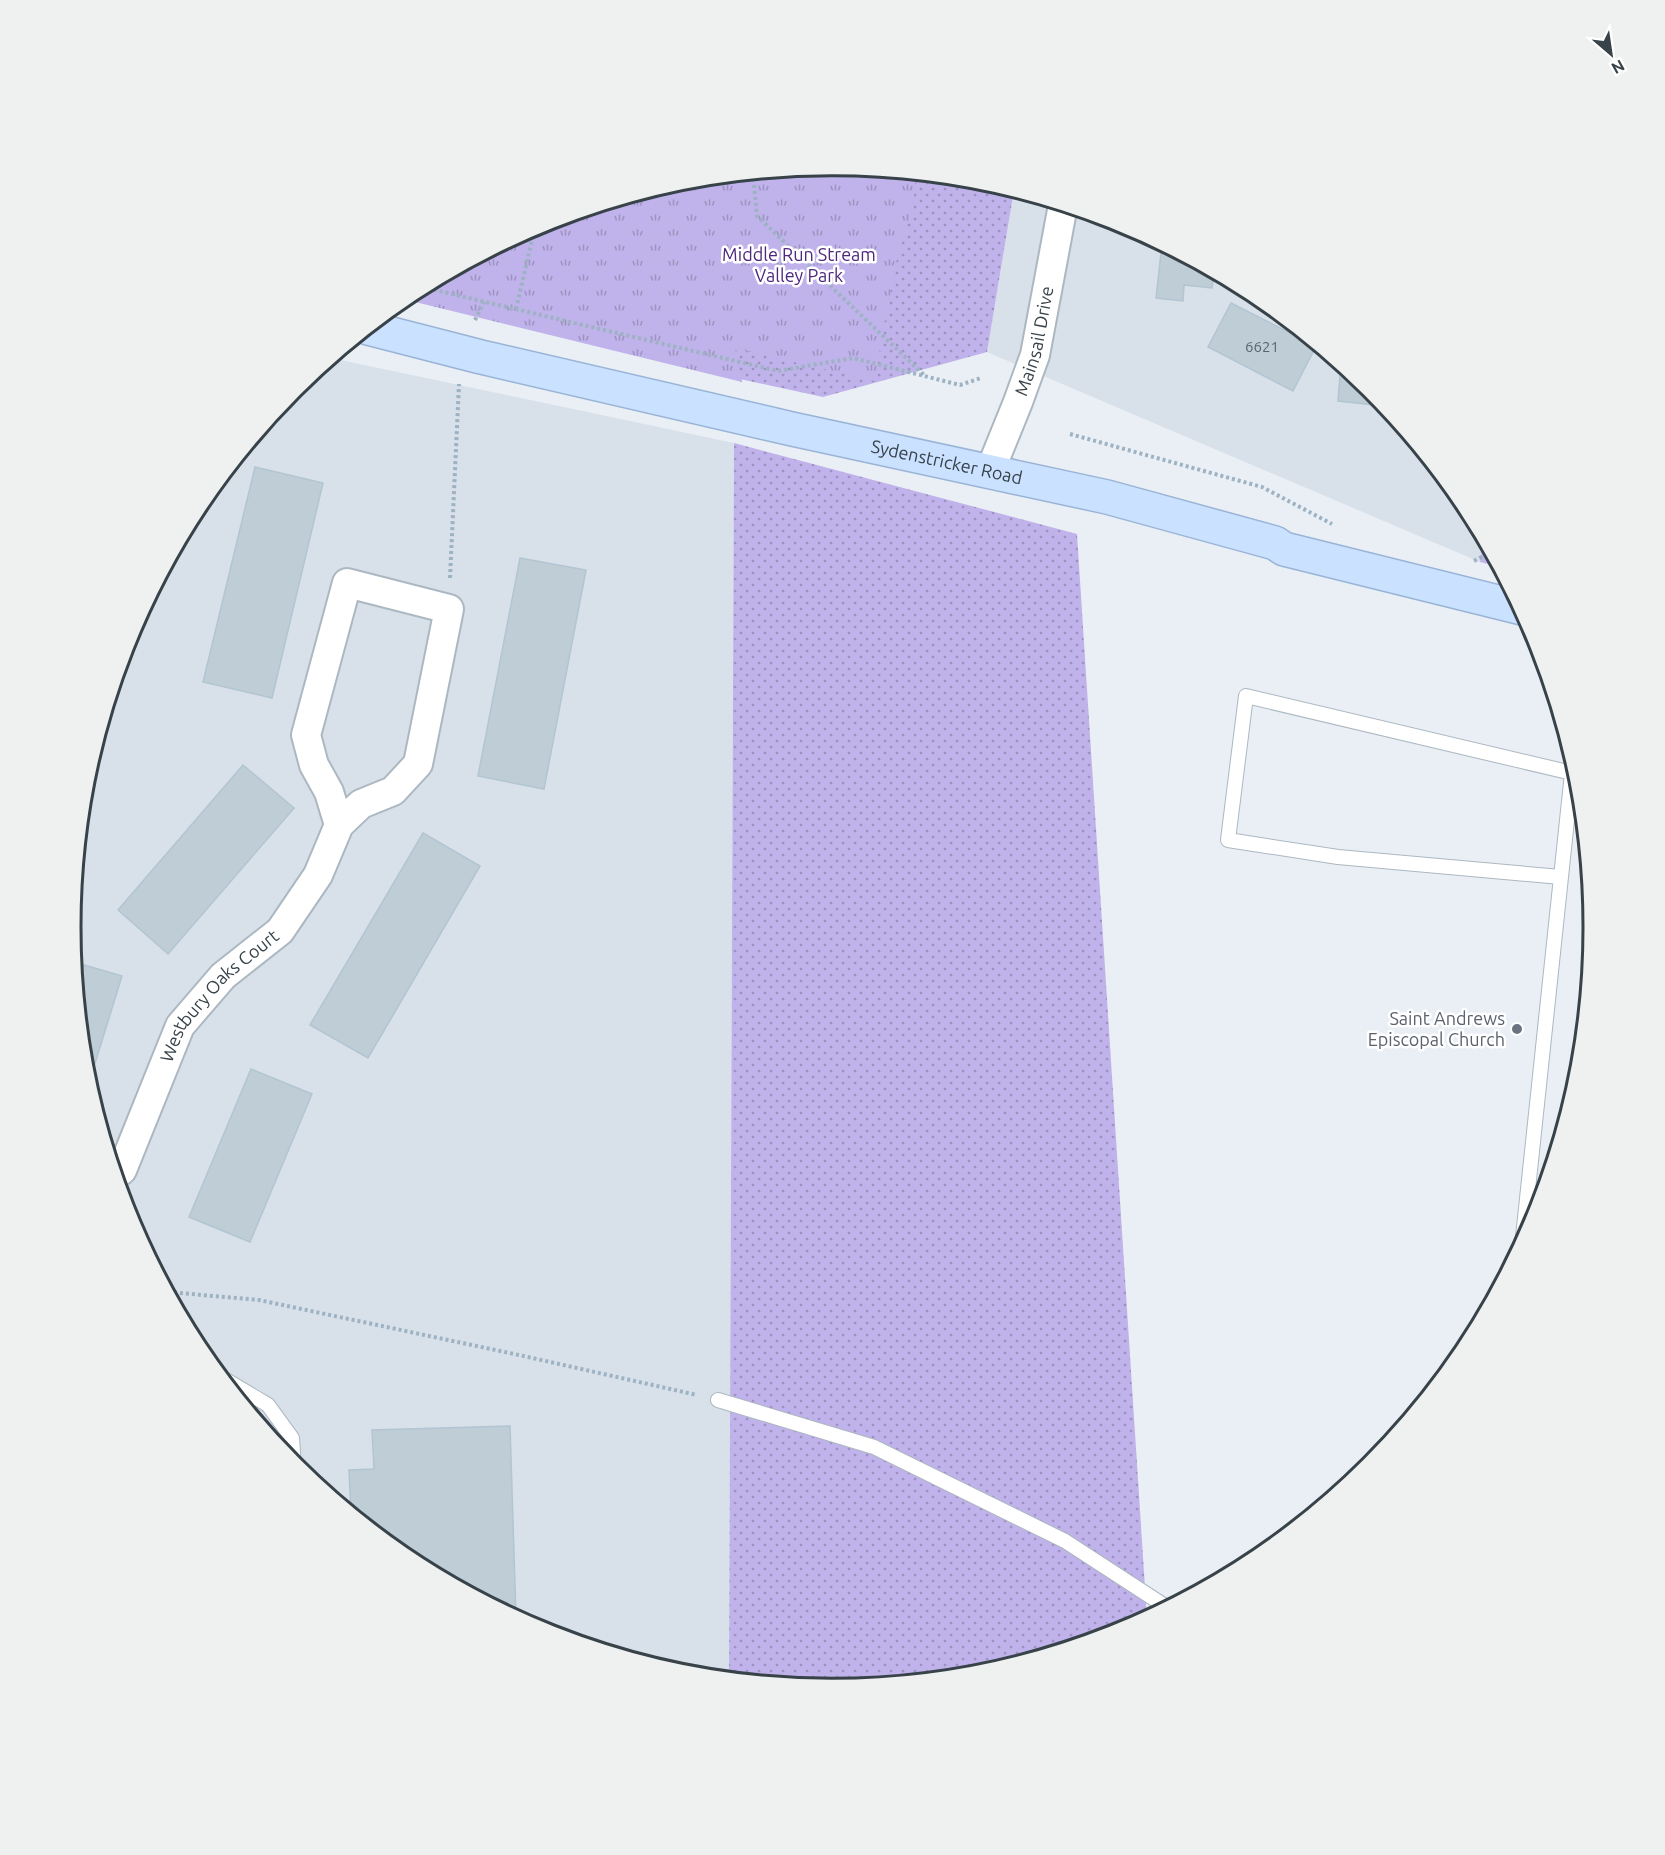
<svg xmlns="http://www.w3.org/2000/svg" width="1665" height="1855" font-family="Ubuntu,sans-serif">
  <defs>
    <pattern id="grass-dots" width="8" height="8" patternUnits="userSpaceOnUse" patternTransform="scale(1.5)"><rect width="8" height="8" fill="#c0b2ea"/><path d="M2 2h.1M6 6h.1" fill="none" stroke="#9d92c0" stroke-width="1.8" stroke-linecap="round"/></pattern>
    <pattern id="park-tufts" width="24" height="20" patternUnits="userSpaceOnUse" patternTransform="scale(1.5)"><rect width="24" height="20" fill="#c0b2ea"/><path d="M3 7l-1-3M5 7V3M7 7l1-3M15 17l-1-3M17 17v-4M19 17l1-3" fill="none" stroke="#9d92c0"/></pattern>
  </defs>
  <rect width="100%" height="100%" fill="#eaeff5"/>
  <g fill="#d8e0e9">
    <polygon points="1014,190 1124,224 1256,294 1372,389 1466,504 1484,538 1480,562 987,352"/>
    <polygon points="331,358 734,443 729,1679 683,1675 541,1631 409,1561 293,1466 199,1351 128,1219 85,1076 71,928 85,779 129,636 199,504 294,388"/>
  </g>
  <g fill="url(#grass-dots)">
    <polygon points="833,166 981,180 1014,190 987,352 823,397 721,375 707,178"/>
    <polygon points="734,443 1077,534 1147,1619 1124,1632 981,1675 832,1689 729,1679"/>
  </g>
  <g fill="url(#park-tufts)">
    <polygon points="833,166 916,174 913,206 896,263 874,381 735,348 742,382 403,299 409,294 541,223 684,180"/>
    <polygon points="1484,538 1500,567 1480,562"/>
  </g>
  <g fill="#bfcdd7" stroke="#b2c5d2" stroke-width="1.5">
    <polygon points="1162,244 1214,272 1212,288 1184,285 1183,301 1156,298"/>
    <polygon points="1231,303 1316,346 1293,391 1208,347"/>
    <polygon points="1341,364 1372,389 1385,406 1338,401"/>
    <polygon points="255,467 323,483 272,698 203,682"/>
    <polygon points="520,558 586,570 544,789 478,776"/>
    <polygon points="243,765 294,808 168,954 118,910"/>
    <polygon points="423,833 480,866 368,1058 310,1025"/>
    <polygon points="74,962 122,976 88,1086 85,1076"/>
    <polygon points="251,1069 312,1094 250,1242 189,1217"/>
    <polygon points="510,1426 516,1618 409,1561 351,1513 349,1470 374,1469 372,1430"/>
  </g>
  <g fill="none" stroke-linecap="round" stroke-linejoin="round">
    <g stroke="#acb8c1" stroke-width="16">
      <g id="lane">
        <polyline points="1522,1246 1572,773 1246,696 1228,840 1338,857 1561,877"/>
        <polyline points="219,1376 268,1405 292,1438 294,1467"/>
        <polyline points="718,1400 874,1447 1065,1541 1168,1608"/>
      </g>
    </g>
    <g stroke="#acb8c1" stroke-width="32">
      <g id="street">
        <path id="s1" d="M990 471 1018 402 1035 355 1063 205"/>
        <path id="s2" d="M115 1175 122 1170 180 1026 223 976 280 931 318 875 339 825 361 804 393 791 418 764 449 609 347 583 306 735 314 765 329 792 339 825"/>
      </g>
    </g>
    <g stroke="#99b4d6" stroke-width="36">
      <g id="secondary">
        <path id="s3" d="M368 328 481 357 792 429 1107 497 1275 543 1284 549 1522 608"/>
      </g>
    </g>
    <g stroke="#9db2c3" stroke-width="4" stroke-dasharray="3 3" stroke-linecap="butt">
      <polyline points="753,173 757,216 924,375"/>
      <polyline points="422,287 778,371 853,358 960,385 981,378"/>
      <polyline points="516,309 535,227"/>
      <polyline points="475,320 484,302"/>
      <polyline points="1070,434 1262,487 1332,524"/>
      <polyline points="1474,561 1491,552"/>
      <polyline points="450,578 459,384"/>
      <polyline points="168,1292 259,1300 519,1355 697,1395"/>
    </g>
    <use href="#lane" stroke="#fff" stroke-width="14"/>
    <use href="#street" stroke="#fff" stroke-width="28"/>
    <use href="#secondary" stroke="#cae1ff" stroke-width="33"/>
  </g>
  <circle fill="#6b7280" stroke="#fff" stroke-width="2" cx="1517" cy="1029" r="6"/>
  <g text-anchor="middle" stroke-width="5" stroke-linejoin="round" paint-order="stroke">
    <g font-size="15" fill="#59656c">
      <text x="1262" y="352">6621</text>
    </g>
    <g font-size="18" fill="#4d287d" stroke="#fff">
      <text x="799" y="261">Middle Run Stream<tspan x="799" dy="21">Valley Park</tspan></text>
    </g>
    <g font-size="18" fill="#374249" stroke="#fff">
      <text dy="6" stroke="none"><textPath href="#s1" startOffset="138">Mainsail Drive</textPath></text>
      <text dy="6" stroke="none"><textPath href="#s3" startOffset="594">Sydenstricker Road</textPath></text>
      <text dy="6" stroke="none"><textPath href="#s2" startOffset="212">Westbury Oaks Court</textPath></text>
    </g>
    <g font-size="18" fill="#5b616d" stroke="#fff" text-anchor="end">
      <text x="1505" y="1025">Saint Andrews<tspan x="1505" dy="21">Episcopal Church</tspan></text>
    </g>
  </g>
  <path d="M0 0H1665V1855H0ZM81 927a751 751 0 1 1 1502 0a751 751 0 1 1-1502 0Z" fill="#eff0f0" fill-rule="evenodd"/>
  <path fill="none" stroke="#374249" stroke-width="3" d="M81 927a751 751 0 1 1 1502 0a751 751 0 1 1-1502 0Z"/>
  <g transform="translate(1611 54) rotate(151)" stroke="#ffffff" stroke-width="4.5" paint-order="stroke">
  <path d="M0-4.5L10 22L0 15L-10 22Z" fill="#374249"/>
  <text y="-9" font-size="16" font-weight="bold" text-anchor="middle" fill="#374249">N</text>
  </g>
</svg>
